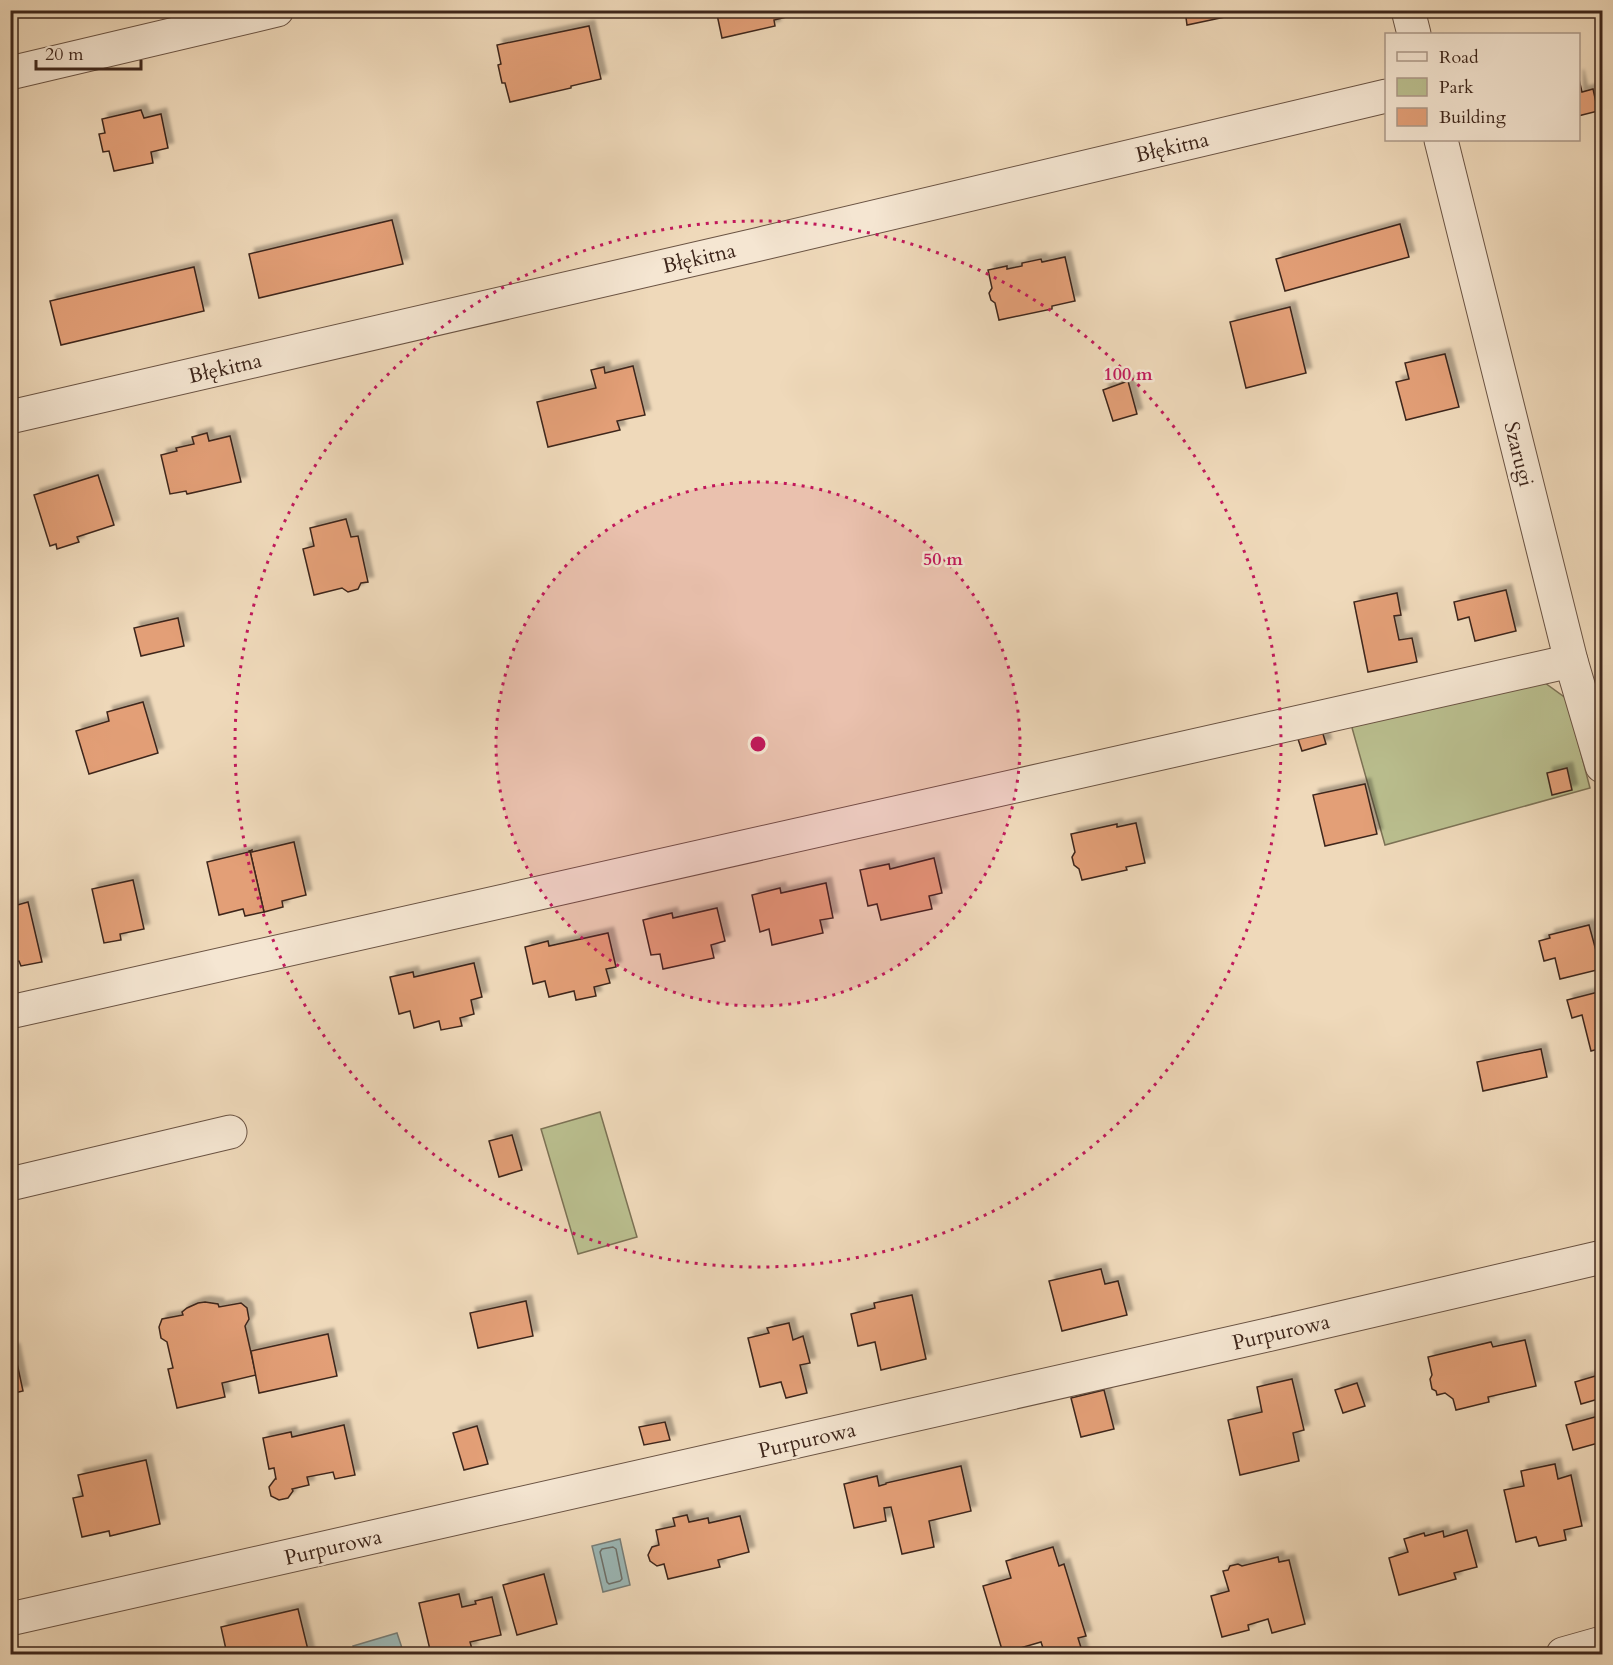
<svg xmlns="http://www.w3.org/2000/svg" width="1613" height="1665" font-family="Cardo,serif">
  <defs>
    <filter id="shadow"><feDropShadow dx="5.5" dy="-5.5" stdDeviation="1.5" flood-color="#0004"/></filter>
  </defs>
  <rect width="100%" height="100%" fill="#efd9ba"/>
  <filter id="stains"><feTurbulence type="fractalNoise" baseFrequency=".00333" numOctaves="4"/><feColorMatrix values="0 0 0 0 .2 0 0 0 0 .09 0 0 0 0 .02 0 0 0 .5 -.17"/></filter>
  <radialGradient id="worn" r=".72"><stop offset=".6" stop-color="#630" stop-opacity="0"/><stop offset="1" stop-color="#630" stop-opacity=".3"/></radialGradient>
  <g fill="#babf8f" stroke="#7c7255" stroke-width="1.5">
    <polygon points="1534,675 1567,699 1590,788 1385,845 1349,717"/>
    <polygon points="600,1112 637,1237 578,1254 541,1129"/>
  </g>
  <g fill="#9cb9b8" stroke="#767e79" stroke-width="1.5">
    <polygon points="620,1539 630,1585 603,1592 592,1546"/>
    <polygon points="397,1633 404,1654 356,1654 353,1646"/>
  </g>
  <g fill="none" stroke-linecap="round" stroke-linejoin="round">
    <polygon stroke="#6d706a" stroke-width="1.5" points="613,1547 616,1549 622,1579 620,1581 609,1584 607,1582 600,1552 602,1549"/>
  </g>
  <g fill="#e39f77" stroke="#3e261b" stroke-width="1.5" filter="url(#shadow)">
    <polygon points="716,10 808,10 808,12 774,20 775,26 722,38"/>
    <polygon points="1185,10 1249,10 1249,12 1187,25"/>
    <polygon points="589,26 601,79 571,86 571,88 510,102 505,83 502,83 498,65 501,64 497,45"/>
    <polygon points="1578,75 1582,92 1593,89 1598,111 1578,116"/>
    <polygon points="141,110 144,118 161,114 168,148 151,152 153,163 114,171 109,151 103,152 99,134 105,133 102,119"/>
    <polygon points="392,220 403,264 259,298 249,254"/>
    <polygon points="1400,224 1409,257 1285,291 1276,259"/>
    <polygon points="1065,257 1075,301 1052,306 1052,309 999,320 995,303 991,300 989,293 992,288 988,270 1007,266 1007,269 1022,266 1022,263 1041,259 1042,262"/>
    <polygon points="194,267 204,311 61,345 50,301"/>
    <polygon points="1290,307 1306,373 1246,388 1230,322"/>
    <polygon points="1445,354 1459,407 1406,420 1396,382 1409,379 1405,363"/>
    <polygon points="633,366 645,415 617,421 620,430 548,447 537,402 596,388 591,370 604,367 605,373"/>
    <polygon points="1128,381 1137,414 1113,421 1103,390"/>
    <polygon points="207,433 209,441 230,436 241,482 187,494 186,491 170,494 161,455 177,451 176,448 194,444 192,437"/>
    <polygon points="98,475 114,525 77,537 79,542 57,549 56,544 50,546 34,495"/>
    <polygon points="346,519 351,537 358,536 368,582 361,583 358,589 348,592 342,588 314,595 303,549 314,546 310,528"/>
    <polygon points="1506,590 1516,631 1475,641 1469,617 1458,620 1454,602"/>
    <polygon points="1397,593 1401,615 1394,616 1399,640 1412,638 1417,662 1368,672 1354,602"/>
    <polygon points="178,618 184,646 141,656 134,628"/>
    <polygon points="143,702 158,753 89,774 76,731 109,721 107,712"/>
    <polygon points="1320,724 1326,744 1302,751 1295,730"/>
    <polygon points="1567,768 1572,790 1552,795 1547,773"/>
    <polygon points="1365,784 1377,834 1325,846 1313,795"/>
    <polygon points="1136,823 1145,863 1126,867 1127,870 1082,880 1079,869 1074,865 1072,857 1075,852 1071,834 1117,824 1117,827"/>
    <polygon points="294,842 306,895 282,901 283,907 264,912 250,851 252,850 252,852"/>
    <polygon points="249,851 250,851 264,912 245,916 243,909 219,915 207,862 249,852"/>
    <polygon points="934,858 942,893 929,896 932,909 881,920 877,904 868,906 860,870 889,864 890,869"/>
    <polygon points="133,880 144,929 120,934 121,940 104,943 92,889"/>
    <polygon points="826,883 833,918 820,920 823,933 772,945 769,929 760,932 752,895 780,888 781,893"/>
    <polygon points="28,902 42,962 21,966 19,961 10,963 10,907"/>
    <polygon points="717,908 725,941 711,945 714,958 663,969 660,954 651,955 643,920 672,913 673,918"/>
    <polygon points="1589,925 1601,969 1560,979 1555,958 1544,961 1539,941 1550,938 1549,935"/>
    <polygon points="608,933 616,967 606,969 610,983 594,987 596,996 576,1000 574,991 549,997 545,981 533,984 525,947 548,941 549,946"/>
    <polygon points="474,963 482,997 471,1000 474,1014 460,1018 462,1026 441,1030 439,1021 414,1028 410,1011 399,1014 390,977 413,972 414,977"/>
    <polygon points="1602,991 1602,1048 1591,1051 1582,1015 1572,1018 1567,1000"/>
    <polygon points="1541,1049 1547,1077 1483,1091 1477,1062"/>
    <polygon points="512,1135 522,1170 499,1177 489,1141"/>
    <polygon points="1101,1269 1105,1284 1118,1281 1127,1315 1062,1331 1049,1281"/>
    <polygon points="912,1295 926,1359 881,1370 875,1342 858,1346 851,1314 875,1308 874,1303"/>
    <polygon points="526,1301 533,1336 478,1348 470,1313"/>
    <polygon points="205,1302 218,1304 219,1307 241,1303 247,1308 249,1319 245,1326 256,1375 222,1383 225,1397 177,1408 168,1369 173,1368 167,1342 161,1338 159,1327 162,1319 183,1315 182,1312 187,1308 198,1303"/>
    <polygon points="789,1323 793,1340 803,1336 810,1363 800,1365 807,1393 786,1398 781,1382 760,1387 748,1338 769,1333 767,1328"/>
    <polygon points="328,1334 337,1376 259,1393 251,1351"/>
    <polygon points="1525,1340 1536,1386 1488,1397 1489,1402 1456,1410 1453,1399 1445,1393 1437,1395 1436,1391 1432,1389 1430,1379 1432,1375 1428,1357 1491,1342 1493,1347"/>
    <polygon points="14,1349 23,1391 10,1394 10,1350"/>
    <polygon points="1602,1374 1602,1398 1581,1404 1575,1382"/>
    <polygon points="1292,1379 1304,1430 1293,1433 1299,1461 1240,1475 1228,1420 1262,1412 1257,1387"/>
    <polygon points="1357,1383 1365,1406 1343,1413 1335,1390"/>
    <polygon points="1104,1390 1114,1429 1081,1437 1071,1398"/>
    <polygon points="1602,1415 1602,1442 1573,1450 1566,1425"/>
    <polygon points="665,1422 670,1440 644,1445 639,1427"/>
    <polygon points="344,1425 355,1475 335,1479 333,1472 307,1477 309,1485 292,1489 293,1491 288,1498 279,1500 271,1496 269,1487 275,1479 276,1479 274,1468 269,1469 263,1438 291,1432 292,1437"/>
    <polygon points="477,1426 488,1464 464,1470 453,1433"/>
    <polygon points="146,1460 160,1524 110,1536 109,1531 82,1537 73,1498 83,1496 78,1475"/>
    <polygon points="1555,1464 1558,1479 1571,1475 1582,1526 1564,1530 1566,1540 1539,1546 1536,1537 1516,1542 1504,1490 1524,1486 1521,1471"/>
    <polygon points="961,1466 971,1511 929,1521 934,1547 902,1554 891,1507 884,1508 886,1521 854,1528 844,1484 877,1476 879,1486 886,1484 886,1483"/>
    <polygon points="687,1515 689,1522 708,1518 709,1523 740,1516 749,1552 718,1560 720,1567 668,1579 664,1564 657,1566 650,1561 648,1555 652,1547 659,1545 656,1530 675,1526 673,1518"/>
    <polygon points="1467,1530 1477,1567 1454,1573 1456,1579 1399,1595 1389,1558 1408,1552 1404,1539 1424,1533 1425,1536 1443,1531 1444,1537"/>
    <polygon points="1053,1547 1059,1566 1064,1564 1086,1636 1078,1638 1083,1654 1045,1654 1041,1642 1003,1653 983,1586 1011,1578 1006,1561"/>
    <polygon points="1278,1557 1279,1562 1289,1560 1305,1624 1272,1633 1268,1619 1248,1625 1249,1630 1222,1637 1211,1596 1229,1591 1223,1571 1228,1570 1230,1566 1238,1564 1242,1566"/>
    <polygon points="544,1574 557,1624 517,1635 503,1585"/>
    <polygon points="459,1594 462,1607 476,1604 475,1601 492,1597 501,1635 470,1642 472,1649 448,1654 431,1654 419,1603"/>
    <polygon points="298,1609 309,1654 227,1654 221,1627"/>
  </g>
  <g fill="none" stroke-linecap="round" stroke-linejoin="round">
    <g stroke="#6a5343" stroke-width="35">
      <g id="minor">
        <polyline points="1408,10 1414,34"/>
        <polyline points="10,73 277,10"/>
        <polyline points="1441,140 1571,661 1602,766"/>
        <polyline points="10,417 760,244 1386,96"/>
        <polyline points="10,1012 1571,661"/>
        <polyline points="10,1184 230,1132"/>
        <polyline points="10,1619 1289,1330 1602,1257"/>
        <polyline points="1563,1654 1602,1643"/>
      </g>
    </g>
    <use href="#minor" stroke="#f5e6d2" stroke-width="33"/>
  </g>
  <circle cx="758" cy="744" r="262" fill="#c2185b" fill-opacity=".12"/>
  <g fill="none" stroke="#c2185b" stroke-width="3" stroke-dasharray="3 6">
    <circle cx="758" cy="744" r="262"/>
    <circle cx="758" cy="744" r="523"/>
  </g>
  <g text-anchor="middle" stroke-width="5" stroke-linejoin="round" paint-order="stroke">
    <g font-size="21" fill="#3e261b" stroke="#f5e6d2">
      <text transform="translate(1172 147) rotate(-13)" y="7">Błękitna</text>
      <text transform="translate(699 258) rotate(-13)" y="7">Błękitna</text>
      <text transform="translate(225 368) rotate(-13)" y="7">Błękitna</text>
      <text transform="translate(1519 454) rotate(76)" y="7">Szarugi</text>
      <text transform="translate(1281 1332) rotate(-13)" y="7">Purpurowa</text>
      <text transform="translate(807 1440) rotate(-13)" y="7">Purpurowa</text>
      <text transform="translate(333 1547) rotate(-13)" y="7">Purpurowa</text>
    </g>
  </g>
  <circle cx="758" cy="744" r="9" fill="#c2185b" stroke="#f5e6d2" stroke-width="3"/>
  <g font-size="18" text-anchor="middle" font-weight="bold" fill="#c2185b" stroke="#f5e6d2" stroke-width="5" stroke-linejoin="round" paint-order="stroke">
    <text x="1128" y="380">100 m</text>
    <text x="943" y="565">50 m</text>
  </g>
  <rect width="1613" height="1665" fill="none" stroke="#efd9ba" stroke-width="36"/>
  <rect x="12" y="12" width="1589" height="1641" fill="none" stroke="#3e261b" stroke-width="3"/>
  <rect x="18" y="18" width="1577" height="1629" fill="none" stroke="#3e261b" stroke-width="1.5"/>
  <rect x="1385" y="33" width="195" height="108" fill="#f5e6d2" stroke="#ac9989" stroke-width="1.5"/>
  <rect x="1397" y="52" width="30" height="9" fill="#f5e6d2" stroke="#ac9989" stroke-width="1.5"/>
  <text x="1439" y="63" font-size="18" fill="#3e261b">Road</text>
  <rect x="1397" y="78" width="30" height="18" fill="#babf8f" stroke="#ac9989" stroke-width="1.5"/>
  <text x="1439" y="93" font-size="18" fill="#3e261b">Park</text>
  <rect x="1397" y="108" width="30" height="18" fill="#e39f77" stroke="#ac9989" stroke-width="1.5"/>
  <text x="1439" y="123" font-size="18" fill="#3e261b">Building</text>
  <path d="M36 60v9h105v-9" fill="none" stroke="#3e261b" stroke-width="3"/>
  <text x="45" y="60" font-size="18" fill="#3e261b" stroke="#f5e6d2" stroke-width="4.5" paint-order="stroke">20 m</text>
  <rect width="100%" height="100%" filter="url(#stains)"/>
  <rect width="100%" height="100%" fill="url(#worn)"/>
</svg>
